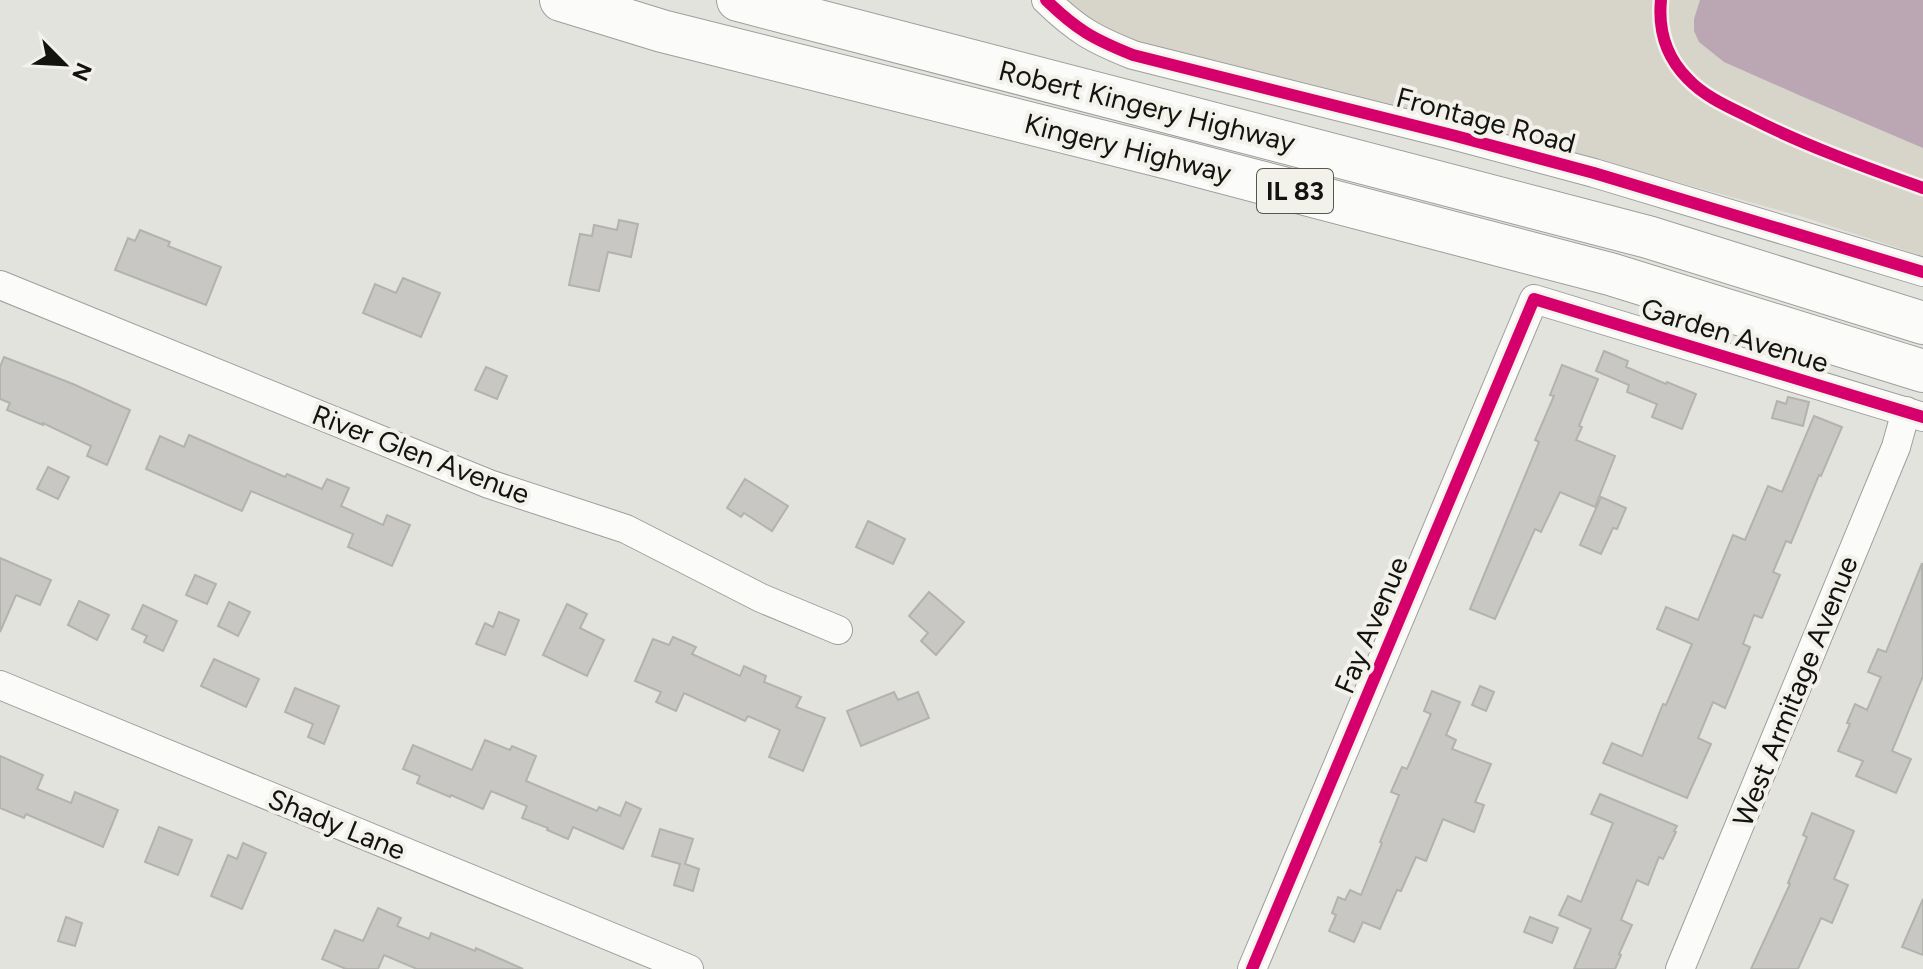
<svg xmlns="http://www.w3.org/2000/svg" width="1923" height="969" font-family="Figtree,sans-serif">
  <rect width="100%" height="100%" fill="#e3e3de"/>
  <polygon fill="#d7d5c9" points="1065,0 1923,0 1923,256 1800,216 1573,153 1350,94 1136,42 1090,21"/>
  <polygon fill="#baa7b3" points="1700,0 1923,0 1923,148 1801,96 1724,62 1699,42 1694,31 1694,19"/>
  <g fill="#c8c7c4" stroke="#b2b2af" stroke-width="2">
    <polygon points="619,220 638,224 631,257 608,252 599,291 569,285 580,234 592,236 594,225 617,230"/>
    <polygon points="140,230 170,242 168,246 221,267 206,305 115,270 128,238 135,241"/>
    <polygon points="403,278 440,293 421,337 363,313 375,284 396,293"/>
    <polygon points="1604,351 1628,361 1626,367 1666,384 1667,382 1696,394 1682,429 1652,417 1657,404 1627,392 1629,385 1596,371"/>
    <polygon points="4,357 73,384 130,410 107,465 87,456 91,446 43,423 43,425 7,410 10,403 0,399 0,367"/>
    <polygon points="1562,365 1598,379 1579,426 1582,427 1576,440 1615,456 1595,507 1560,492 1541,532 1535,529 1495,619 1470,609 1539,442 1535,440 1554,396 1550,395"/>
    <polygon points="486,367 507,376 497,399 475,390"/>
    <polygon points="1788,397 1809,402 1803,426 1772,418 1777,401 1786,404"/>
    <polygon points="1814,416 1842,427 1821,476 1819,475 1791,543 1786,541 1773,572 1780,575 1762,618 1754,615 1743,644 1750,647 1725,708 1713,702 1698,738 1711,744 1687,798 1603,763 1612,743 1642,756 1663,704 1666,705 1692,644 1657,629 1666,607 1698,620 1733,535 1745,540 1768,486 1782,492"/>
    <polygon points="189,435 285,477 287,474 322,489 327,479 349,488 341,506 383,525 387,515 410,525 392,566 348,547 353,534 251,491 242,511 146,469 160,436 184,447"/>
    <polygon points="48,467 69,477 58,499 37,489"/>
    <polygon points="745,479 788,506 772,531 744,513 741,517 727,508"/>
    <polygon points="1601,497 1626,508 1617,529 1613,528 1601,554 1580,545"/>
    <polygon points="868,521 905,539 893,564 856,547"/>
    <polygon points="0,558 51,580 40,605 16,595 0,632"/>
    <polygon points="1922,563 1923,676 1892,751 1911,759 1896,793 1856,776 1863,761 1838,751 1850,724 1847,723 1855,704 1867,710 1881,677 1868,672 1878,649 1886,652"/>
    <polygon points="195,575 216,584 207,604 186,595"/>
    <polygon points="929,592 964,622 936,655 921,641 928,633 909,616"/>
    <polygon points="79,601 109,615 97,640 68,625"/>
    <polygon points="229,602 250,612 238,636 218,626"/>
    <polygon points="567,604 587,614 580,628 604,640 587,676 543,655"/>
    <polygon points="143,605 177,621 163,651 144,642 147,636 132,629"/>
    <polygon points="499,612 519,620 505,655 476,644 485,623 493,627"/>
    <polygon points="673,637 696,647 692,654 740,676 744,666 766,676 764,682 801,697 796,707 825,718 803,771 769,757 780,730 748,716 745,721 684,693 676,711 656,702 661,692 635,681 653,639 669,645"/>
    <polygon points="214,659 259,679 246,707 201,686"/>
    <polygon points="1480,686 1494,692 1486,711 1472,705"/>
    <polygon points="295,688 339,706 324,744 308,737 313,724 285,712"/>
    <polygon points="1432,691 1460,702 1446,735 1456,740 1452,749 1491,764 1475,802 1484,805 1474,832 1443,819 1426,861 1416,857 1401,891 1397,890 1380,929 1363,922 1354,942 1329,931 1336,915 1332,913 1338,897 1345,900 1350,890 1361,895 1382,843 1380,842 1399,795 1391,792 1402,767 1407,769 1431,714 1424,711"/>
    <polygon points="894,692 898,700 918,692 929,718 861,746 847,711"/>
    <polygon points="485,740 510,750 512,746 536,756 526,781 597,811 599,807 620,816 626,802 641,809 623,849 573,827 568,839 547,830 548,828 522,818 527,806 491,791 483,809 451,795 450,797 417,783 420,776 403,769 413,745 472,770"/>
    <polygon points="0,756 43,775 37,789 71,803 75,792 118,810 103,847 26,814 24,818 0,808"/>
    <polygon points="1600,794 1677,826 1674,831 1676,832 1663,859 1659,857 1648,885 1637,880 1621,920 1632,925 1619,954 1621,955 1615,969 1574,969 1591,929 1559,915 1568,896 1581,902 1613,823 1591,814"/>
    <polygon points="1812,813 1854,831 1834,879 1848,885 1832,923 1821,918 1798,969 1751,969 1790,884 1788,883 1807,837 1803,835"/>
    <polygon points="159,827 192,840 178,875 145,862"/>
    <polygon points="660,829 693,839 685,864 699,869 693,891 674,885 680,864 652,856"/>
    <polygon points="243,843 266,853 242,909 211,896 228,855 237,859"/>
    <polygon points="1923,899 1923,955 1902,947"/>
    <polygon points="378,908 401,918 397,926 429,939 431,933 475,951 476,948 523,969 417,969 384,955 378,969 346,969 322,959 335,930 363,941"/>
    <polygon points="66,917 82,923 75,946 58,941"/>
    <polygon points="1530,917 1558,928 1552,943 1524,932"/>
  </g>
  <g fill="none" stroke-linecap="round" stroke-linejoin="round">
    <g stroke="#9e9e9b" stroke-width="30">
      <g id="minor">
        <path d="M1046 0C1077 30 1093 39 1133 55L1452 135 1594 173 1923 272"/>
        <polyline points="0,285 489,484 626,529 761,598 838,630"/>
        <polyline points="0,685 689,969"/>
        <polyline points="1252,969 1534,299 1923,417"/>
        <polyline points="1680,969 1896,447 1906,411"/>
      </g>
    </g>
    <g stroke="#9e9e9b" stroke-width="44">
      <g id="highway">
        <polyline points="561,0 662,31 1172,159 1610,274 1923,371"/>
        <polyline points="738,0 1648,237 1923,323"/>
      </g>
    </g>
    <use href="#minor" stroke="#fbfbfa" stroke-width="28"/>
    <use href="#highway" stroke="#fbfbfa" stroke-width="42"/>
    <g stroke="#f2f1ea" stroke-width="17">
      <g id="cycleway">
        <path d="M1046 0C1077 30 1093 39 1133 55L1452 135 1594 173 1923 272"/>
        <path d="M1661 0C1658 30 1666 57 1688 79 1705 97 1729 107 1751 118 1806 146 1865 167 1923 188"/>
        <polyline points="1252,969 1534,299 1923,417"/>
      </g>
    </g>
    <use href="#cycleway" stroke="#d6006c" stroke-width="12"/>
  </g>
  <g text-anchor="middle" stroke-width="8" stroke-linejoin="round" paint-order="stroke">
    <rect fill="#f2f1ea" stroke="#565651" stroke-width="2" x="1257" y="169" width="76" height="44" rx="6"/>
    <g font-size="26" font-weight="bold" fill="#131310">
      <text x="1295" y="200">IL 83</text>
    </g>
    <g font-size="28" fill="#131310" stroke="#f2f1ea">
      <text transform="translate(1147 106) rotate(14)" y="10">Robert Kingery Highway</text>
      <text transform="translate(1486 120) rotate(15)" y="10">Frontage Road</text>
      <text transform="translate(1128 148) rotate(14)" y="10">Kingery Highway</text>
      <text transform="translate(1735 335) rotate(17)" y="10">Garden Avenue</text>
      <text transform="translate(421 454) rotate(21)" y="10">River Glen Avenue</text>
      <text transform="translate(1371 625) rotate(-67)" y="10">Fay Avenue</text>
      <text transform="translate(1795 691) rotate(-68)" y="10">West Armitage Avenue</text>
      <text transform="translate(337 824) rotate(22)" y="10">Shady Lane</text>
    </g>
  </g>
  <g transform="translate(64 64) rotate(114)" stroke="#f2f1ea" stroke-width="6" paint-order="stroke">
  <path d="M0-6L14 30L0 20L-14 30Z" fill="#131310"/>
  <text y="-12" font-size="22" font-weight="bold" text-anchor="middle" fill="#131310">N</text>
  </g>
</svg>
